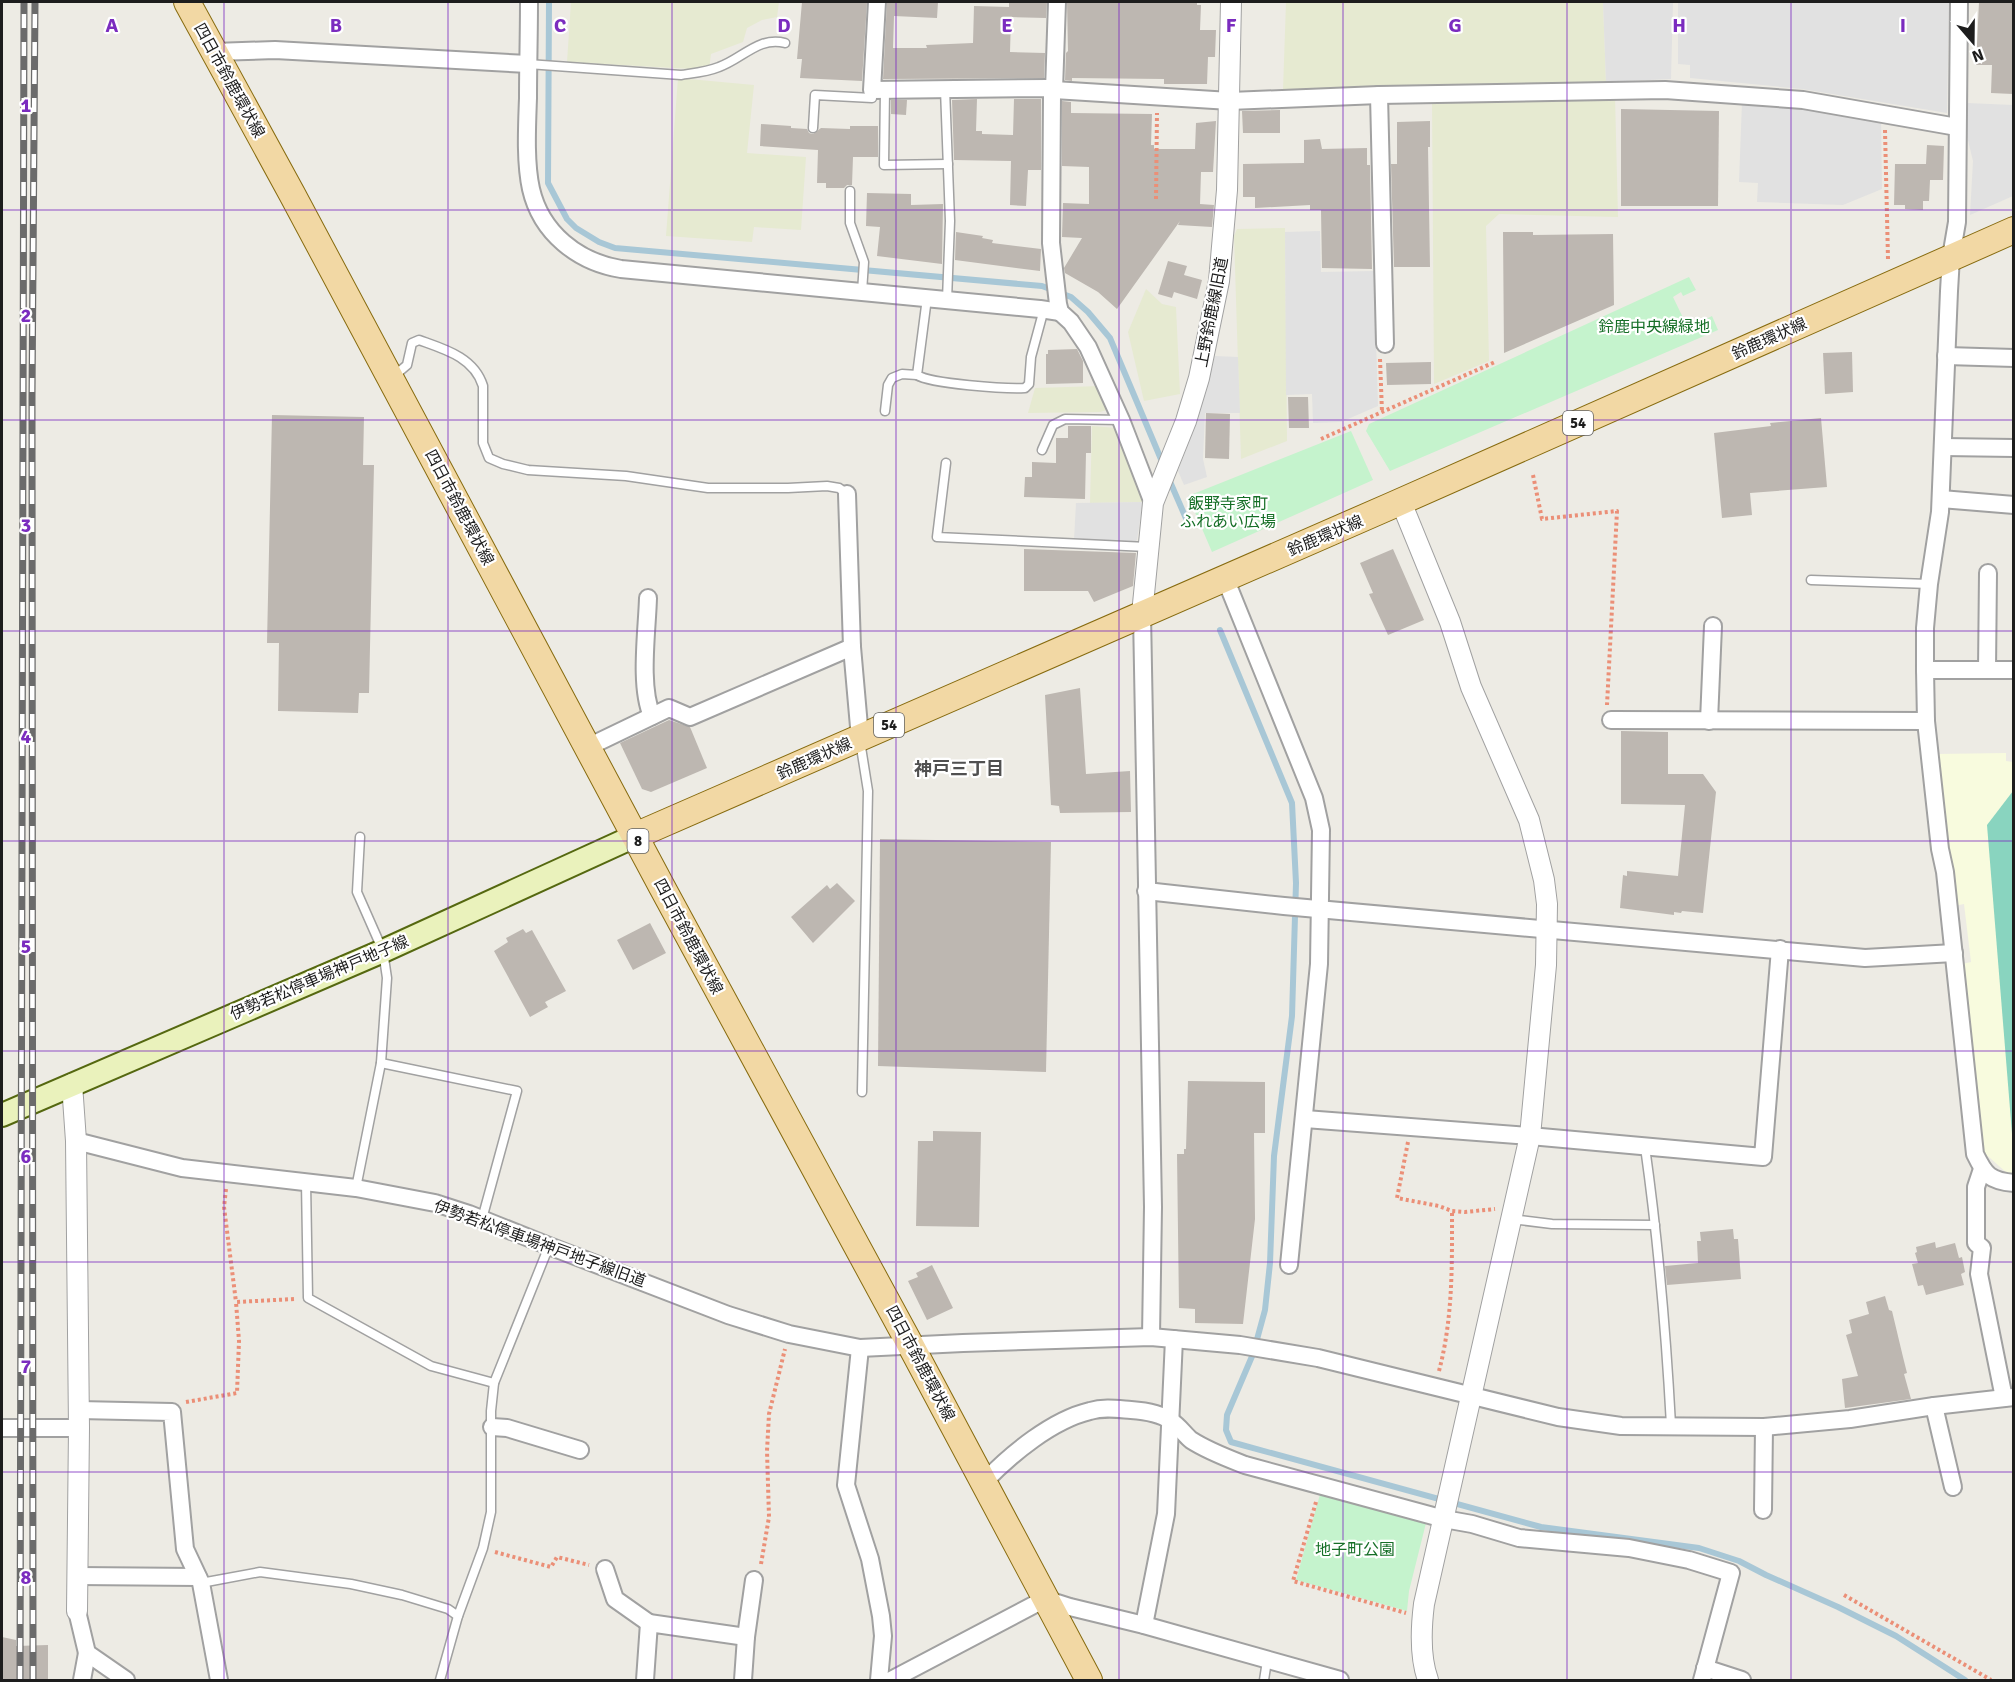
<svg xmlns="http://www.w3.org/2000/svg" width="2015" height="1682" font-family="Signika,'Noto Sans JP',sans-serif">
  <rect width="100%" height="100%" fill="#edebe4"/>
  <polygon fill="#f8fbde" points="2006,753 2006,761 2013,762 2013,1174 2008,1174 1981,1150 1962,964 1971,962 1964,904 1954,906 1937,754"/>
  <g fill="#e6ead1">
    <polygon points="571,2 779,2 777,17 762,20 747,28 743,42 711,54 709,70 567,62"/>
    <polygon points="1286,2 1603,2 1606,82 1283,90"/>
    <polygon points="678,78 754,85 747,153 806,157 801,230 754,227 752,242 666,236"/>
    <polygon points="1615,96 1618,217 1499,214 1486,226 1489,361 1434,384 1432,99"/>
    <polygon points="1285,228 1287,441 1241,459 1234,236 1237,229"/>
    <polygon points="1146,289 1162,304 1176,307 1180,394 1144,401 1128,332"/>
    <polygon points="1101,386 1110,409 1100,412 1028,413 1035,388"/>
    <polygon points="1092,426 1117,428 1143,498 1143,502 1090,503"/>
  </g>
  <g fill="#c5f3cd">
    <polygon points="1689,277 1696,290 1683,296 1681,292 1673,297 1688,328 1712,316 1718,330 1390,471 1366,431 1369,424"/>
    <polygon points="1351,431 1373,480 1212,552 1188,496"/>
    <polygon points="1321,1491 1426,1523 1409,1591 1407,1611 1296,1580"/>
  </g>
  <polygon fill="#89d4bf" points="2013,791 2013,1146 1987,825"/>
  <g fill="#e1e1e1">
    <polygon points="1603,2 1673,2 1671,79 1606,82"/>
    <polygon points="1678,2 1949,2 1947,113 1802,89 1690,78 1690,65 1678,64"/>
    <polygon points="1742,102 1800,105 1881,118 1882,189 1843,205 1757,202 1758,183 1739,182"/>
    <polygon points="1967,103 2013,105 2013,196 1970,215 1973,161 1966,132"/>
    <polygon points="1320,231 1321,272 1374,271 1378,406 1341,422 1313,423 1312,394 1286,395 1285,232"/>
    <polygon points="1215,356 1238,357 1240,413 1205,413 1203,459 1207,477 1184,485 1178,471 1198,418"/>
    <polygon points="1143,502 1137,540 1132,543 1074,540 1076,503"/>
  </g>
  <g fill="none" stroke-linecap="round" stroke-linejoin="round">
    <g stroke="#a8c7d6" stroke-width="6">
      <polyline points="549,2 548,183 567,219 576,228 599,242 615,248 1042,286 1071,297 1088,312 1110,338 1163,464"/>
      <polyline points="1168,477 1188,523"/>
      <polyline points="1220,630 1292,803 1296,883 1292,1016 1274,1156 1270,1263 1265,1310 1253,1354 1227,1415 1226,1430 1231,1442 1541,1527 1699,1548 1739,1561 1766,1575 1838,1607 1896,1636 1965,1680"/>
    </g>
  </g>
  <g fill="#bdb7b1">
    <polygon points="802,2 867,2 862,81 800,78 802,59 797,59"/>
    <polygon points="887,2 938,2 937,18 894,16 893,48 927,48 926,45 973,43 974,6 1009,7 1009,2 1047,2 1046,18 1011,17 1010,52 1045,53 1044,78 883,79"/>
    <polygon points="1067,2 1197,2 1197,5 1201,5 1200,30 1216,30 1215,57 1208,57 1207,84 1164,84 1164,79 1072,78 1072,81 1065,80 1066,53 1068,51"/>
    <polygon points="1979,2 2013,2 2013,94 1991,93 1992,65 1976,65"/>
    <polygon points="977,99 976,131 982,131 982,134 1013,135 1014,99 1041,99 1041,170 1028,170 1026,206 1010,205 1011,161 954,160 952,100"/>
    <polygon points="891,100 907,100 906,115 891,114"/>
    <polygon points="1062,101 1071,102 1071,113 1152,114 1151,145 1154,145 1154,149 1195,149 1196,123 1216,121 1213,172 1201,172 1200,204 1214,205 1212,227 1178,225 1180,221 1117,309 1098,292 1065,273 1064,268 1082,238 1062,237 1063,203 1089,204 1089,167 1062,166"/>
    <polygon points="1621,109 1719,111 1718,206 1621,206"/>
    <polygon points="1280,110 1280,133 1243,133 1242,111"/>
    <polygon points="1430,121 1430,147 1428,147 1430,267 1394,267 1391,164 1397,164 1397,122"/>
    <polygon points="761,124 791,126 791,128 807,129 809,133 813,134 821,128 850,129 850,126 878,126 878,157 853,157 852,185 847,185 844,188 826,188 826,183 817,183 818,150 760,146"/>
    <polygon points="1320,139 1322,149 1367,148 1367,165 1370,165 1372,269 1322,268 1321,210 1310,210 1310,205 1255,208 1255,197 1243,197 1243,164 1304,163 1304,140"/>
    <polygon points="1927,145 1944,146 1943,180 1930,180 1929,201 1923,201 1923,210 1905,209 1905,205 1894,205 1895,164 1926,164"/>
    <polygon points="867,193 911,194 911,205 943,204 942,264 877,256 880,227 866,226"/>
    <polygon points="956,232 983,236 982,238 993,240 992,243 1041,249 1040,271 955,260"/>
    <polygon points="1503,232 1533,232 1533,235 1613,234 1614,305 1504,353"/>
    <polygon points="1168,261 1187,266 1184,275 1202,280 1197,299 1174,292 1172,298 1158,294"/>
    <polygon points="1077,349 1083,361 1083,383 1046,384 1046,354 1048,354 1048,350"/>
    <polygon points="1852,352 1853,392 1825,394 1823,353"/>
    <polygon points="1431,362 1431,384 1387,385 1386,363"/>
    <polygon points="1288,397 1308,397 1309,428 1289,428"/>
    <polygon points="1206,413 1230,414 1229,459 1205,458"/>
    <polygon points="272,415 364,417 363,465 374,465 369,693 359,693 358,713 278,711 279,643 267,643"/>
    <polygon points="1821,418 1827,487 1750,493 1752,515 1722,518 1714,433 1771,426 1770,423"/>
    <polygon points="1068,426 1091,426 1091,453 1086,453 1085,499 1024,497 1025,477 1032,477 1032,462 1056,463 1056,438 1068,438"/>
    <polygon points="1024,549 1136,553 1133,586 1094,602 1088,591 1024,591"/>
    <polygon points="1393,549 1424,620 1388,635 1369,594 1373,593 1360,563"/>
    <polygon points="1080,688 1086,774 1130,771 1131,812 1060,813 1059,806 1051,805 1045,695"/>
    <polygon points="669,720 690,727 707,768 651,792 642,789 620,743"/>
    <polygon points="1621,731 1668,732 1668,774 1703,774 1716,792 1703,913 1682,911 1681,913 1674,912 1674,915 1620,908 1623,875 1627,876 1627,871 1678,876 1685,805 1621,804"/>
    <polygon points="880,839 1051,842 1046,1072 878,1066"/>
    <polygon points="837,883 855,901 813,943 791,917 827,885 830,889"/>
    <polygon points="650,923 666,953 633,970 617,940"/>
    <polygon points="523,929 526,933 532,930 566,991 545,1002 548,1007 530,1017 494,951 508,942 506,938"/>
    <polygon points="1188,1081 1265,1082 1265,1133 1254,1133 1255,1219 1243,1324 1195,1323 1195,1309 1179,1308 1177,1154 1184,1154 1184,1149 1186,1149"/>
    <polygon points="933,1131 981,1132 979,1227 916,1226 918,1141 933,1141"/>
    <polygon points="1733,1229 1734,1239 1738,1239 1741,1279 1667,1285 1665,1266 1698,1263 1697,1241 1701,1241 1700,1232"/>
    <polygon points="1935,1242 1936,1248 1955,1243 1959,1258 1962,1257 1965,1272 1961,1274 1964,1285 1926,1295 1923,1285 1918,1286 1912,1264 1918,1263 1915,1253 1917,1252 1916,1247"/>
    <polygon points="932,1265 953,1308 927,1320 908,1281 918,1277 916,1273"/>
    <polygon points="1885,1296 1889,1310 1892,1311 1903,1357 1907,1373 1904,1374 1911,1399 1845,1408 1842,1379 1858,1376 1846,1335 1852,1333 1849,1320 1869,1314 1866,1302"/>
    <polygon points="2,1637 16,1640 16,1646 48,1645 48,1680 2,1680"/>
  </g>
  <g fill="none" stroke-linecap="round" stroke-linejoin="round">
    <g stroke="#a1a1a1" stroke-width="11">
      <g id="service">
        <path d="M528 64 681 75C694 73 707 72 719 67 742 59 759 36 785 43"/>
        <polyline points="945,89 950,221 947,300"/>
        <polyline points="885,90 884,165 948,164"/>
        <polyline points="813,128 815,95 872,98 872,91"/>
        <polyline points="850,191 850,223 864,262 862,292"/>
        <path d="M927 298 917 375C931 384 1006 389 1025 388L1029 384 1031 357 1044 309"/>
        <path d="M394 376 407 365 412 343 419 340C444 349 474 357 483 386V443L489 458 503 464 528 470 626 476 708 488H788L827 486 839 488 847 494"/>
        <polyline points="885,411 888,385 892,378 902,374 917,375"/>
        <polyline points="1042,450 1053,425 1065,419 1121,420"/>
        <polyline points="946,463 937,537 1147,547"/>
        <polyline points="1811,580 1929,584"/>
        <polyline points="860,741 868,791 862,1092"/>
        <polyline points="381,1063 517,1091 482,1219"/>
        <path d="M1645 1147C1658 1239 1666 1332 1671 1425"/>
        <polyline points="306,1182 308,1298 431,1366 494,1383"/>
        <polyline points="356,1188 381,1063 387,978 383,951 357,892 360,837"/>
        <polyline points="1511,1219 1552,1224 1655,1225"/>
        <polyline points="201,1583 260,1572 351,1584 402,1595 448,1609 458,1616"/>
        <polyline points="440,1680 458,1616 483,1548 491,1512 491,1411 494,1383 549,1246"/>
        <polyline points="1264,1680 1267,1661"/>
      </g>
    </g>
    <g stroke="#a1a1a1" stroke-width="20">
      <g id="minor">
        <path d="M529 2C529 34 528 66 528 98 527 126 525 162 531 189 541 233 578 262 621 269L1040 309 1060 312"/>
        <polyline points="877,2 872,90 1047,88 1054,90 1230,101 1379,95 1665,90 1803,100 1957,127"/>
        <polyline points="1057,2 1054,90 1052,95 1051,243 1058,304 1060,312 1071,322 1088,347 1121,420 1153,503"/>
        <path d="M1959 2 1957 222 1951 257 1949 291 1940 512 1929 584 1925 628V670L1926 721 1940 849 1945 872 1975 1154C1985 1175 1990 1181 2014 1183"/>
        <polyline points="214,52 275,50 528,64"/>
        <polyline points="1379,95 1385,344"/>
        <polyline points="1946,356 2014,358"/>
        <polyline points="1943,447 2014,448"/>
        <polyline points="847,494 852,647 860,738"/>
        <polyline points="1941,499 2014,505"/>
        <polyline points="1225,578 1314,798 1321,830 1319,964 1289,1265"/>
        <path d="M648 598C647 632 639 686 652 716"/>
        <polyline points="1142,614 1153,1207 1151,1337"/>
        <polyline points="1925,670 2014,670"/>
        <polyline points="1987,670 1988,573"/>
        <polyline points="1611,720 1926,721"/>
        <polyline points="1709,721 1713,626"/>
        <polyline points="588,747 669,708 690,717 852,647"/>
        <polyline points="1146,891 1284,906 1865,958 1954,953"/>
        <polyline points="1305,1119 1530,1136 1763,1157 1780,949"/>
        <polyline points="76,1141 182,1168 356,1188 435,1203 469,1214 549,1246 728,1315 789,1334 860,1348 963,1343 1151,1337 1240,1345 1318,1358 1558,1417 1621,1426 1764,1427 1850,1419 1934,1406 2014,1397"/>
        <polyline points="1982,1169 1976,1187 1976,1243 1982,1248 1979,1274 2004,1398"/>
        <polyline points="860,1348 846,1485 870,1559 881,1616 883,1636 879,1680"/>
        <polyline points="1934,1406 1953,1487"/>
        <polyline points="79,1410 172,1412 185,1549 201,1583 219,1680"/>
        <polyline points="492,1427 507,1428 580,1450"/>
        <polyline points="2,1428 79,1428"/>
        <path d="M984 1482C1011 1454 1052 1420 1090 1411 1104 1407 1117 1409 1131 1410 1145 1411 1160 1413 1171 1421 1179 1426 1184 1434 1191 1440 1208 1451 1227 1458 1245 1465L1444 1519 1472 1524 1519 1538 1629 1548 1689 1560 1731 1573 1702 1680"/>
        <polyline points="1763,1510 1764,1427"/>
        <polyline points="605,1569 615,1599 649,1623"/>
        <polyline points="77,1576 198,1577"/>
        <polyline points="77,1611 87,1653 126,1680"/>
        <polyline points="1144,1625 1166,1514 1174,1339"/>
        <polyline points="746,1637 754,1580"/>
        <polyline points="1705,1668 1742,1680"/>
        <polyline points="82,1680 87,1653"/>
        <polyline points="645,1680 649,1623 746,1637 743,1680"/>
        <polyline points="891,1680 1045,1599 1070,1607 1144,1625 1340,1680"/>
      </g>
    </g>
    <g stroke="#a1a1a1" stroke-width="22">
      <g id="tertiary">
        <path d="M1401 502 1450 622 1471 687 1529 820 1544 880 1547 904 1546 965 1530 1136 1424 1604C1421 1628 1420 1658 1428 1680"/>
        <polyline points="1142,614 1153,503 1186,421 1199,378 1219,281 1227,190 1231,2"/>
        <polyline points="72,1084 76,1141 79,1428 77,1611"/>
      </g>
    </g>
    <g stroke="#556810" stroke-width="26">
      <polyline id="secondary" points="2,1115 383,951 635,836"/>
    </g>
    <g stroke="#876b0f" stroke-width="28">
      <g id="primary">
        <polyline points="187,2 292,194 662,887 911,1346 1089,1680"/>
        <polyline points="635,836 1393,505 2014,230"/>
      </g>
    </g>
    <g stroke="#eb8f77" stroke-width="4" stroke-dasharray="3 3" stroke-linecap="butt">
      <polyline points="1885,130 1888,259"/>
      <polyline points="1156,199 1157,113"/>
      <polyline points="1380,359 1382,412"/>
      <polyline points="1321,439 1495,362"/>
      <polyline points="1533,475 1542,519 1617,511 1607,705"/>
      <polyline points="1408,1142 1397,1198 1439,1206 1452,1211 1465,1212 1495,1209"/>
      <polyline points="226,1189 224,1207 236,1302"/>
      <path d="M1439 1371C1453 1318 1452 1265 1452 1211"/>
      <polyline points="186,1402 237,1393 239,1341 236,1302 295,1299"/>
      <polyline points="1316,1502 1293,1581 1406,1613"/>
      <polyline points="495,1552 551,1567 557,1557 589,1565"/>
      <polyline points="761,1564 769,1517 767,1451 769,1414 785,1349"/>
      <polyline points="1844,1595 1991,1680"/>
    </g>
    <use href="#service" stroke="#fff" stroke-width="8"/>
    <use href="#minor" stroke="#fff" stroke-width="16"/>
    <use href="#tertiary" stroke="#fff" stroke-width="20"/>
    <use href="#secondary" stroke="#eaf2bc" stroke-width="22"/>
    <use href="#primary" stroke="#f2d8a4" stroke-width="26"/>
    <g stroke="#6b6b6b" stroke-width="7">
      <g id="rail">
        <polyline points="20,1680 24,2"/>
        <polyline points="33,1680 32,396 35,2"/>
      </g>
    </g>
    <use href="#rail" stroke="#fff" stroke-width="4.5" stroke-dasharray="14" stroke-linecap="butt"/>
  </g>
  <path fill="none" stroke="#7b2cbf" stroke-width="1.5" stroke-opacity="0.55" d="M224 2V1680M448 2V1680M672 2V1680M896 2V1680M1119 2V1680M1343 2V1680M1567 2V1680M1791 2V1680M2 210H2014M2 420H2014M2 631H2014M2 841H2014M2 1051H2014M2 1262H2014M2 1472H2014"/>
  <g text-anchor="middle" stroke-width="4.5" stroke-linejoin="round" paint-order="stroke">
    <g fill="#fff" stroke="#616161" stroke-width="1.5">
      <rect x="1563" y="411" width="30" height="24" rx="4.5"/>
      <rect x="874" y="713" width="30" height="24" rx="4.5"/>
      <rect x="627.5" y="829" width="21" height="24" rx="4.5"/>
    </g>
    <g font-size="15" font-weight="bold" fill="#1d1d1d">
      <text x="1578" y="428">54</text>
      <text x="889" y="730">54</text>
      <text x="638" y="846">8</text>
    </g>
    <g font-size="16" fill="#1d1d1d" stroke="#fff">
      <text transform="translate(230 80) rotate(61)" y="6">四日市鈴鹿環状線</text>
      <text transform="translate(1211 312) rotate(-79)" y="6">上野鈴鹿線旧道</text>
      <text transform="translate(1769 338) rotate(-24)" y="6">鈴鹿環状線</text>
      <text transform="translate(460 507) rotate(62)" y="6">四日市鈴鹿環状線</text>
      <text transform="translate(1325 535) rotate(-23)" y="6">鈴鹿環状線</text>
      <text transform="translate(814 758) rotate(-24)" y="6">鈴鹿環状線</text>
      <text transform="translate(689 936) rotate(62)" y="6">四日市鈴鹿環状線</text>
      <text transform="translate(319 977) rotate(-23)" y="6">伊勢若松停車場神戸地子線</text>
      <text transform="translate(540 1243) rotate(20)" y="6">伊勢若松停車場神戸地子線旧道</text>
      <text transform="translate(921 1363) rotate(62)" y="6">四日市鈴鹿環状線</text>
    </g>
    <g font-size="16" fill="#166f27" stroke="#fff">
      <text x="1654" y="332">鈴鹿中央線緑地</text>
      <text x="1228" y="509">飯野寺家町<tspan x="1228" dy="18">ふれあい広場</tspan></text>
      <text x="1355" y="1555">地子町公園</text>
    </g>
    <g font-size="18" font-weight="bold" fill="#505050" stroke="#fff">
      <text x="959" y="775">神戸三丁目</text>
    </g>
  </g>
  <g font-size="20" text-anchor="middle" font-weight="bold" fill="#7b2cbf" stroke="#fff" stroke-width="4.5" stroke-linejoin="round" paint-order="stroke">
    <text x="112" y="32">A</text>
    <text x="336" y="32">B</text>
    <text x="560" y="32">C</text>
    <text x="784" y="32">D</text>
    <text x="1007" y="32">E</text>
    <text x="1231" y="32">F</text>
    <text x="1455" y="32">G</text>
    <text x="1679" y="32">H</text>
    <text x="1903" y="32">I</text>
    <text x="26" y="112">1</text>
    <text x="26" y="322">2</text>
    <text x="26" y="532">3</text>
    <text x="26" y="743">4</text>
    <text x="26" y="953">5</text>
    <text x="26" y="1163">6</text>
    <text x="26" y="1373">7</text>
    <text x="26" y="1584">8</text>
  </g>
  <rect width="2015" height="1682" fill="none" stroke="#1d1d1d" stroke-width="6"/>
  <g transform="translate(1973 42) rotate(160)" stroke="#ffffff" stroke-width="4.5" paint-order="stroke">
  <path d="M0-4.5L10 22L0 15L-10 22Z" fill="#1d1d1d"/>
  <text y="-9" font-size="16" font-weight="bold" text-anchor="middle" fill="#1d1d1d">N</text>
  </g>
</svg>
